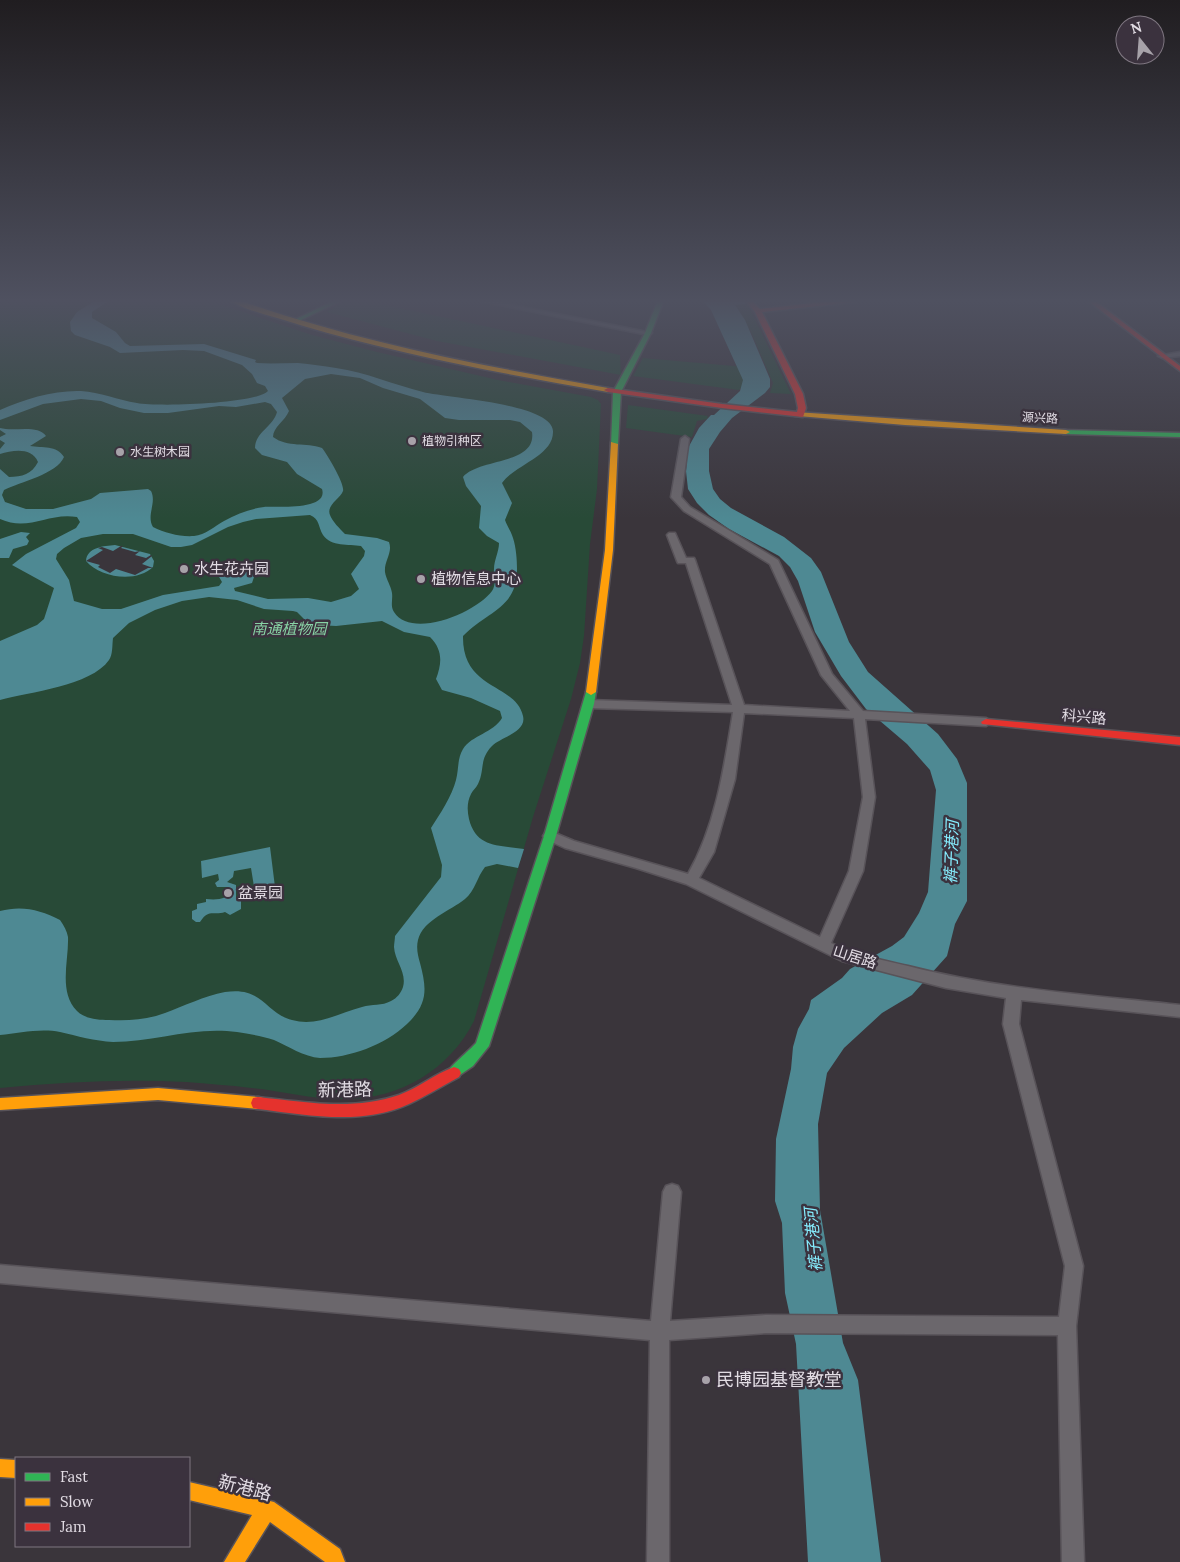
<svg xmlns="http://www.w3.org/2000/svg" width="1180" height="1562" font-family="Lora,'Noto Sans SC',serif">
  <rect width="100%" height="100%" fill="#3a353b"/>
  <g fill="#284a37">
    <path d="M0 300H207L312 335 377 352 498 380 591 397 598 400 601 404 597 489 590 544 584 636 580 663 571 699 533 817 474 1021C449 1070 400 1099 345 1099 314 1100 282 1091 251 1088 229 1085 208 1084 186 1082 124 1079 62 1082 0 1088Z"/>
    <polygon points="346,300 362,300 620,355 621,375 437,341 327,312"/>
    <polygon points="732,300 742,300 750,309 791,394 770,393 773,383 751,332"/>
    <polygon points="643,358 745,367 749,380 739,390 633,376"/>
    <polygon points="628,405 708,416 707,419 697,421 692,437 626,428"/>
  </g>
  <g fill="#4e8993" fill-rule="evenodd">
    <path d="M96 300H110L92 312V318L116 332 125 343 130 346 204 344 256 360 255 362 257 363C271 364 284 363 298 363 311 364 323 366 336 368 366 372 394 385 423 392 445 398 552 403 553 431 554 456 514 465 502 483L512 503 505 520C507 526 511 531 513 538 516 547 517 559 517 569 517 609 487 611 463 636 462 691 516 683 523 716 527 732 501 737 492 746 479 759 485 770 478 784 476 788 473 790 471 794 467 802 467 810 469 819 476 848 499 845 524 849L518 868 497 864 485 867C477 877 475 891 465 899 450 911 423 920 418 940 416 948 418 956 420 963 427 989 428 1004 407 1024 385 1045 349 1058 320 1058 304 1057 288 1046 274 1040 262 1036 249 1034 237 1032 194 1026 154 1042 113 1042 95 1041 77 1036 60 1032 41 1028 19 1033 0 1035V911C22 905 41 910 60 920 64 926 67 931 68 937 69 960 58 992 77 1011 85 1019 98 1020 109 1020 128 1021 146 1020 165 1013 184 1006 204 996 225 992 263 986 265 1013 292 1020 317 1027 339 1013 362 1007 372 1004 382 1006 391 1001 397 998 401 993 403 987 407 972 395 962 394 947 394 944 395 939 395 936L441 877 442 865 431 828C440 814 452 796 456 780 459 769 457 759 463 749 472 735 493 733 502 718L500 711 471 698 442 690 436 679C442 663 443 650 430 637L404 632 382 621 336 626 318 625 305 620 297 612 293 611 264 609 237 600 209 597 182 601 155 610 129 623 113 638C112 646 113 654 109 660 91 686 29 692 0 700V641L37 625 44 619 54 588 12 565 26 554 76 528 80 522 77 517C48 512 29 532 0 519V469L9 477C22 477 32 474 38 462 32 447 13 450 0 454V449L5 443 0 440V437L6 434 0 430V428C14 432 38 424 46 436L30 446C42 448 57 445 64 457 57 474 20 482 4 490L2 495 5 502 26 509H53L91 499 100 493 148 489 151 491C157 503 146 515 153 527 165 533 180 537 194 536 205 535 215 526 224 521 237 514 249 509 264 507 275 506 329 511 322 489L297 474 287 462 262 455 255 448C255 432 273 427 277 412L271 404 265 402 236 407 219 406 168 413H144L120 408 101 401 81 399 43 404 0 420V410C24 399 55 390 81 391 100 392 118 400 137 403 157 407 256 404 268 391L265 386 257 383 252 374 242 365 204 351 183 350 120 353 110 347 75 335 71 331 70 322 77 312ZM331 374 360 378 383 388 420 399 445 418 459 420H510L520 422 532 432C537 465 479 458 463 477L466 486 481 506 479 528 487 536 499 543C499 552 494 560 494 569 493 577 497 583 492 591 477 612 412 640 394 612 390 606 393 600 392 593 391 586 386 579 385 572 384 561 393 553 389 542L377 538 345 534C340 529 332 521 330 515 326 505 340 499 343 491 345 484 327 454 322 448 306 442 288 448 273 437 273 427 285 421 289 411L282 398 305 379ZM310 515C320 519 318 527 323 535 331 547 349 544 361 546L365 551 364 556 351 574 359 589 351 596 331 602 308 598 268 599 235 591 234 588 252 583 254 577C247 562 228 562 215 570L222 582 219 586 163 595 121 609H102L74 601 69 580 56 559 57 554 64 548 81 538 103 534H133L171 547H181L192 545 228 527 243 522 256 519Z"/>
    <polygon points="702,300 730,300 731,302 779,300 735,305 745,320 770,379 770,387 765,393 732,418 720,432 709,449 709,471 713,489 720,499 731,508 784,537 811,558 821,572 849,642 868,672 938,734 957,759 967,783 967,901 955,924 947,956 912,995 882,1013 844,1048 827,1073 818,1124 820,1210 843,1343 858,1380 881,1562 808,1562 796,1344 785,1293 782,1223 775,1201 776,1139 791,1069 793,1047 798,1029 809,1009 811,1000 842,978 850,969 892,946 904,937 919,913 928,892 936,790 930,770 907,744 866,709 841,676 815,632 798,581 790,567 779,556 729,529 709,515 697,503 688,489 686,471 688,448 699,428 711,415 714,415 740,391 743,380 711,310"/>
    <polygon points="21,532 30,533 26,537 29,541 27,545 13,549 9,558 0,558 0,539"/>
    <path d="M115 545 150 554 154 561 153 567C137 583 100 578 86 561 87 547 104 546 115 545Z"/>
    <path d="M270 847 276 895 256 899 251 868 234 871 233 877 227 882 236 885V898L241 900V909L230 915 225 912C213 916 209 908 200 922H196L192 919V911L197 909V904L206 902V899C216 900 229 900 233 889L228 887H217L215 883 219 880 218 874 202 878 201 861Z"/>
  </g>
  <polygon fill="#3a353b" points="121,546 123,546 121,548 135,552 140,551 135,555 146,558 151,555 152,556 142,564 153,568 148,568 135,575 116,569 110,573 98,567 100,565 86,561 103,550 98,548 102,547 113,551"/>
  <g fill="none" stroke-linecap="round" stroke-linejoin="round">
    <g stroke="#585359" stroke-width="3">
      <g id="street">
        <polygon points="475,300 488,300 652,333 648,335"/>
        <polygon points="1180,352 1180,356 1162,358 1158,356"/>
        <path d="M685 436 689 439 681 497 690 507 778 560 832 674 863 711 986 718 992 722 986 726 865 719 875 797 863 871 831 943C856 955 882 960 908 966 997 989 1089 995 1180 1005V1017L1021 1000 1019 1024 1083 1266 1076 1326 1084 1562H1062L1058 1335 766 1333 669 1340V1562H647L650 1340 0 1283V1265L651 1321 663 1192 666 1186 672 1184 678 1186 681 1192 670 1321 766 1315 1059 1317 1065 1266 1003 1024 1006 998 946 988 842 961 686 884 636 868 565 848 545 839 543 836 545 833 550 831 574 841 688 874C716 825 724 768 733 712L589 708 583 704 589 700 732 705 686 563H678L677 561 667 535 669 533H675L686 558H694L695 560 744 705 850 711 821 675 770 564 684 511 671 497 681 439ZM744 713 854 718 863 797 849 871 820 937 699 878 714 852 735 779Z"/>
      </g>
    </g>
    <g stroke="#585359" stroke-width="3">
      <g id="fast">
        <polygon points="335,300 343,300 297,322 292,321"/>
        <polygon points="658,300 664,300 651,333 621,392 618,444 611,446 613,392 645,333"/>
        <polygon points="1063,430 1180,433 1180,437 1066,434 1063,434"/>
        <path d="M591 689 596 692 594 704 556 836 489 1046 473 1066 454 1079 449 1077 447 1073C450 1066 469 1051 476 1043L544 836 586 692Z"/>
      </g>
    </g>
    <g stroke="#585359" stroke-width="3">
      <g id="slow">
        <path d="M229 300H238C358 342 482 366 608 388L612 390 608 392C505 374 401 355 300 325 282 319 243 310 229 300Z"/>
        <polygon points="795,412 1066,430 1070,432 1066,434 905,425 798,416 795,416"/>
        <polygon points="611,442 618,444 613,550 596,692 591,695 586,692 605,550"/>
        <polygon points="158,1088 258,1097 263,1098 265,1103 263,1108 258,1109 158,1100 0,1110 0,1098"/>
        <polygon points="0,1459 16,1460 16,1478 0,1477"/>
        <polygon points="189,1482 274,1502 340,1549 345,1562 325,1562 270,1522 245,1562 224,1562 252,1515 189,1500"/>
      </g>
    </g>
    <g stroke="#585359" stroke-width="3">
      <g id="jam">
        <polygon points="745,300 751,300 760,309 839,300 858,300 855,302 762,312 803,394 806,408 803,417 722,408 608,392 604,390 608,388 722,404 797,412 798,408 795,394 755,312"/>
        <polygon points="1087,300 1094,300 1180,366 1180,371"/>
        <polygon points="986,719 1180,737 1180,745 982,724 981,722"/>
        <path d="M454 1067 459 1069 461 1073 459 1077C442 1086 426 1096 409 1104 361 1126 308 1115 258 1109L253 1108 251 1103 253 1098 258 1097C305 1102 353 1111 399 1095 418 1088 435 1074 454 1067Z"/>
      </g>
    </g>
    <use href="#street" fill="#6b676c" fill-rule="evenodd"/>
    <use href="#fast" fill="#30b455" fill-rule="evenodd"/>
    <use href="#slow" fill="#ff9f0a" fill-rule="evenodd"/>
    <use href="#jam" fill="#e5322d" fill-rule="evenodd"/>
  </g>
  <linearGradient id="sky" x2="0" y2="1"><stop stop-color="#201d20"/><stop offset="0.58" stop-color="#4f5160"/><stop offset="1" stop-color="#4f5160" stop-opacity="0"/></linearGradient>
  <rect width="1180" height="519" fill="url(#sky)"/>
  <g fill="#a7a2a9" stroke="#3b323e" stroke-width="2">
    <circle cx="412" cy="441" r="5"/>
    <circle cx="120" cy="452" r="5"/>
    <circle cx="184" cy="569" r="5"/>
    <circle cx="421" cy="579" r="5"/>
    <circle cx="228" cy="893" r="5"/>
    <circle cx="706" cy="1380" r="5"/>
  </g>
  <g text-anchor="middle" stroke-width="5" stroke-linejoin="round" paint-order="stroke">
    <g font-size="12" fill="#e2dce4" stroke="#3b323e">
      <text transform="translate(1040 418) rotate(3)" y="4">源兴路</text>
    </g>
    <g font-size="12" fill="#e2dce4" stroke="#3b323e" text-anchor="start">
      <text x="422" y="445">植物引种区</text>
      <text x="130" y="456">水生树木园</text>
    </g>
    <g font-size="15" fill="#e2dce4" stroke="#3b323e" text-anchor="start">
      <text x="194" y="574">水生花卉园</text>
      <text x="431" y="584">植物信息中心</text>
      <text x="238" y="898">盆景园</text>
    </g>
    <g font-size="15" font-style="italic" fill="#88d3a5" stroke="#3b323e">
      <text x="289" y="634">南通植物园</text>
    </g>
    <g font-size="15" fill="#e2dce4" stroke="#3b323e">
      <text transform="translate(1084 717) rotate(5)" y="5">科兴路</text>
      <text transform="translate(855 957) rotate(18)" y="5">山居路</text>
    </g>
    <g font-size="16" font-style="italic" fill="#86edfe" stroke="#3b323e">
      <text transform="translate(951 852) rotate(-88)" y="6">裤子港河</text>
      <text transform="translate(813 1240) rotate(-95)" y="6">裤子港河</text>
    </g>
    <g font-size="18" fill="#e2dce4" stroke="#3b323e">
      <text transform="translate(345 1090) rotate(-1)" y="6">新港路</text>
      <text transform="translate(245 1488) rotate(15)" y="6">新港路</text>
    </g>
    <g font-size="18" fill="#e2dce4" stroke="#3b323e" text-anchor="start">
      <text x="716" y="1386">民博园基督教堂</text>
    </g>
  </g>
  <rect x="15" y="1457" width="175" height="90" fill="#3b323e" stroke="#7e7680"/>
  <rect x="25" y="1473" width="25" height="8" fill="#30b455" stroke="#7e7680"/>
  <text x="60" y="1482" font-size="15" fill="#e2dce4">Fast</text>
  <rect x="25" y="1498" width="25" height="8" fill="#ff9f0a" stroke="#7e7680"/>
  <text x="60" y="1507" font-size="15" fill="#e2dce4">Slow</text>
  <rect x="25" y="1523" width="25" height="8" fill="#e5322d" stroke="#7e7680"/>
  <text x="60" y="1532" font-size="15" fill="#e2dce4">Jam</text>
  <g transform="translate(1140 40) rotate(343)"><circle r="24" fill="#3b323e" stroke="#7e7680"/>
  <path d="M0-4L9 19L0 12L-9 19Z" fill="#a7a2a9"/>
  <text y="-8" font-size="14" font-weight="bold" text-anchor="middle" fill="#e2dce4">N</text>
  </g>
</svg>
